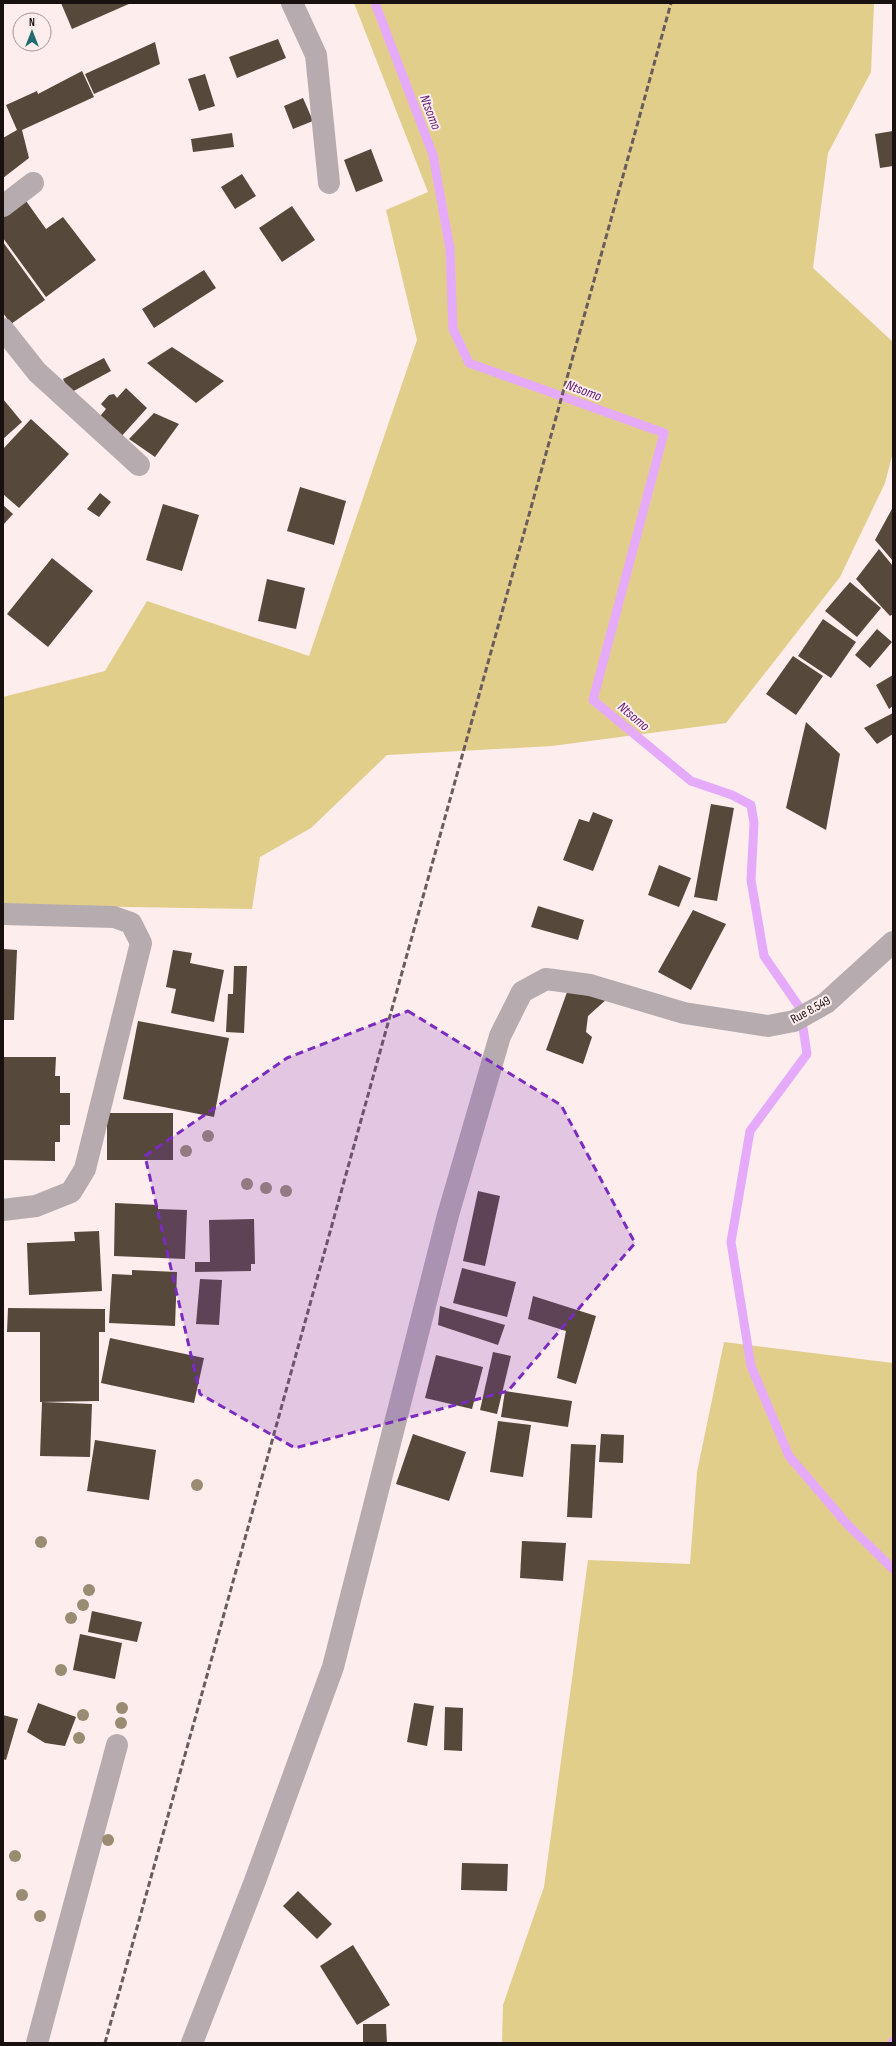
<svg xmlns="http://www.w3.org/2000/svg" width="896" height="2046" font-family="'Sofia Sans Condensed',sans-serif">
  <rect width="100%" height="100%" fill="#fdedec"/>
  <g fill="#e2ce8b">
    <polygon points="354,3 874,3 871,72 828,153 813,268 893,342 893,452 885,483 840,577 726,723 552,746 387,755 311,828 260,857 252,909 3,905 3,697 105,671 147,601 309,656 417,340 386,210 428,192"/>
    <polygon points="724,1342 893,1363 893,2043 502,2043 503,2005 544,1887 588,1560 690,1564 697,1472"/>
  </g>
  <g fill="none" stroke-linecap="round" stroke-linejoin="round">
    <g stroke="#e6aafa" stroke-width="9">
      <polyline points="375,3 433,155 450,249 453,329 469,363 664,433 593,700 691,781 732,795 751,805 754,823 751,880 764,956 800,1008 807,1054 750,1131 731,1242 751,1366 789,1456 847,1524 893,1569"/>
      <polyline points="892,2043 893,2041"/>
    </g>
  </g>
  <g fill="#57483c">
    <polygon points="61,3 131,3 72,29"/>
    <polygon points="278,39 286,58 237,78 229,57"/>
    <polygon points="155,42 160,64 94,94 85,74"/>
    <polygon points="82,71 94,97 22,130 29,158 3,178 3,138 17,130 6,105 37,91 38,94"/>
    <polygon points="205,74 215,106 199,111 188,79"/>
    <polygon points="303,98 313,121 293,129 284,106"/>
    <polygon points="893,131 893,166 880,168 875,134"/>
    <polygon points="232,133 234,147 193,152 191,139"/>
    <polygon points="371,149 383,181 356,192 344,160"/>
    <polygon points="242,174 256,196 235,209 221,187"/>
    <polygon points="24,198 46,229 63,217 96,260 46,297 3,238 3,214"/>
    <polygon points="292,206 315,240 282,262 259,228"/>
    <polygon points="3,242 45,300 11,324 3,313"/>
    <polygon points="204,270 216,288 154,328 142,309"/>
    <polygon points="172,347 224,381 196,403 147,363"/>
    <polygon points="104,358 111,371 70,393 63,379"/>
    <polygon points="126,388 147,408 119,439 97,420 106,409 101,404 109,395 114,394 117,398"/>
    <polygon points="3,399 22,422 3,439"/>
    <polygon points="154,413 179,424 155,457 129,439"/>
    <polygon points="31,419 69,454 19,508 3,494 3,449"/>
    <polygon points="300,487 346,501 334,545 287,531"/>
    <polygon points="100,493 111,502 99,517 87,509"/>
    <polygon points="163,504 199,515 182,571 146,560"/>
    <polygon points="3,505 13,514 3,525"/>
    <polygon points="893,507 893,561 875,540"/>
    <polygon points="879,549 893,566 893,614 890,616 856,579"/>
    <polygon points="52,558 93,591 48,647 7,614"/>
    <polygon points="267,579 305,588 296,629 258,621"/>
    <polygon points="850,582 881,608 857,637 825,611"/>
    <polygon points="823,619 856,642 831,678 798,656"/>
    <polygon points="877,629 892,642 870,668 855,655"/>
    <polygon points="793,656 823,676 796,715 766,694"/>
    <polygon points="893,675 893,706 889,709 876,685"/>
    <polygon points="893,713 893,734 877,744 864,728"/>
    <polygon points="806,722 840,754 826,830 786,808"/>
    <polygon points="711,804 734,808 717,901 694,897"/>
    <polygon points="593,812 613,820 593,871 563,860 579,819 589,822"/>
    <polygon points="659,865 691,878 679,907 648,895"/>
    <polygon points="538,906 584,920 578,940 531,927"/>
    <polygon points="693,910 726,924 691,990 658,972"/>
    <polygon points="3,949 17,950 14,1020 3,1020"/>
    <polygon points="173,950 192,953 190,963 224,970 214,1022 171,1013 176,989 166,987"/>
    <polygon points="234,966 247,966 244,1033 226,1032 228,994 233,994"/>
    <polygon points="570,984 608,998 588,1016 586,1032 592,1037 583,1064 546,1050"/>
    <polygon points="138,1021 229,1038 214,1117 123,1099"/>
    <polygon points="3,1057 56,1057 55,1076 60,1076 60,1093 70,1093 70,1125 60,1125 60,1142 55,1142 55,1161 3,1160"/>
    <rect x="107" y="1113" width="66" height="47"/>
    <polygon points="478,1191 500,1196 485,1266 463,1261"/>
    <polygon points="115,1203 158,1205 158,1209 187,1210 185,1259 114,1256"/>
    <polygon points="254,1219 255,1264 251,1264 251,1271 195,1272 195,1262 210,1262 209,1220"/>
    <polygon points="99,1231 102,1291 29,1295 27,1243 75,1241 74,1232"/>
    <polygon points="462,1268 516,1282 507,1317 453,1303"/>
    <polygon points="132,1270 177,1272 175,1326 109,1323 112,1274 132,1275"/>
    <polygon points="200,1279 222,1280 219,1325 196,1324"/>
    <polygon points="533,1296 596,1316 576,1384 557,1378 566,1331 528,1319"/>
    <polygon points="440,1306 505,1325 498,1345 438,1325"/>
    <polygon points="8,1308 105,1309 105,1332 99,1332 99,1401 40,1402 40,1332 7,1332"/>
    <polygon points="110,1338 204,1358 194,1403 101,1383"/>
    <polygon points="493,1352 511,1356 497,1414 480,1410"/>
    <polygon points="436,1355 483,1367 472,1409 425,1398"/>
    <polygon points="505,1391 572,1401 568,1427 501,1417"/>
    <polygon points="42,1402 92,1404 90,1457 40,1456"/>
    <polygon points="498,1421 531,1425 523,1477 490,1472"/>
    <polygon points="413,1434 466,1452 449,1501 396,1484"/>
    <polygon points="601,1434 624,1435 623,1463 599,1462"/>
    <polygon points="95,1440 156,1450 149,1500 87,1491"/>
    <polygon points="571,1444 596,1445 592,1518 567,1517"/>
    <polygon points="522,1541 566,1543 563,1581 520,1578"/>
    <polygon points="92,1611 142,1622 137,1642 88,1632"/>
    <polygon points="80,1634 122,1643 115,1679 73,1670"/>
    <polygon points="38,1703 76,1717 65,1746 45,1743 27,1732"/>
    <polygon points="414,1703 434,1706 427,1746 407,1742"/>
    <polygon points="445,1707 463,1708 462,1751 444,1750"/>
    <polygon points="3,1715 18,1719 6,1760 3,1759"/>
    <polygon points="462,1863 508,1864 507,1891 461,1890"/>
    <polygon points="298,1891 332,1924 317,1939 283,1906"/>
    <polygon points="353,1945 390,2005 357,2025 320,1966"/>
    <polygon points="363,2024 386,2024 387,2043 363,2043"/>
  </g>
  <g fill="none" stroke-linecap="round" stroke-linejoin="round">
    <g stroke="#b6acb0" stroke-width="22">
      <polyline points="292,3 316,55 329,183"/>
      <polyline points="3,206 33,183"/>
      <polyline points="3,329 37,372 139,465"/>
      <polyline points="3,914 114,917 131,923 141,943 85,1169 71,1192 36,1206 3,1210"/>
      <polyline points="37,2043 117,1745"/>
      <polyline points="192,2043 255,1881 333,1667 448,1215 500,1036 522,992 546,979 590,985 684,1013 768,1026 794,1021 826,1003 893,942"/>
    </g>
    <polyline stroke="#685d5c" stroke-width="3" stroke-dasharray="6 3" stroke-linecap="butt" points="105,2043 671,3"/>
  </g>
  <g fill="#998c72">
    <circle cx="208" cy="1136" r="6"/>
    <circle cx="186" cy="1151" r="6"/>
    <circle cx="247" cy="1184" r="6"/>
    <circle cx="266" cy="1188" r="6"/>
    <circle cx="286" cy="1191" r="6"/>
    <circle cx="197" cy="1485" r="6"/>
    <circle cx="41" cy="1542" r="6"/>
    <circle cx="89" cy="1590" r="6"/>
    <circle cx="83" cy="1605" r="6"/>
    <circle cx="71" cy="1618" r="6"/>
    <circle cx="61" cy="1670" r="6"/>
    <circle cx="122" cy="1708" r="6"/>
    <circle cx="83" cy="1715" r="6"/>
    <circle cx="121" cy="1723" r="6"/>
    <circle cx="79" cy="1738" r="6"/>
    <circle cx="108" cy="1840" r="6"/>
    <circle cx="15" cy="1856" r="6"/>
    <circle cx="22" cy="1895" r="6"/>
    <circle cx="40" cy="1916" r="6"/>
  </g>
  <path fill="#7b2cbf" fill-opacity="0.2" stroke="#7b2cbf" stroke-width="3" stroke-dasharray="8 5" stroke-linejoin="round" d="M408 1011 561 1105 635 1243 508 1391 295 1448 200 1394 145 1156 287 1058Z"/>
  <g text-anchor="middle" stroke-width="4" stroke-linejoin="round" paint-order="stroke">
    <g font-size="13" fill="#191110" stroke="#fdedec">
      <text transform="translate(810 1009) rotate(-29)" y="5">Rue 8.549</text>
    </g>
    <g font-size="14" font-style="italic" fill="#611775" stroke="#fdedec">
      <text transform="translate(431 112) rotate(69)" y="5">Ntsomo</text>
      <text transform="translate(584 390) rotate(20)" y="5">Ntsomo</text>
      <text transform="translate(634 716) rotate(40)" y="5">Ntsomo</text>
    </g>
  </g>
  <rect width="896" height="2046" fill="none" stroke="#191110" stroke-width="8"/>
  <g transform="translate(32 32)"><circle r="19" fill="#fdedec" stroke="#a29594"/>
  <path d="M0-3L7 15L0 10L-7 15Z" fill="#206c6c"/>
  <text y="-6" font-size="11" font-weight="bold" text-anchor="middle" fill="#191110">N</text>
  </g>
</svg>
